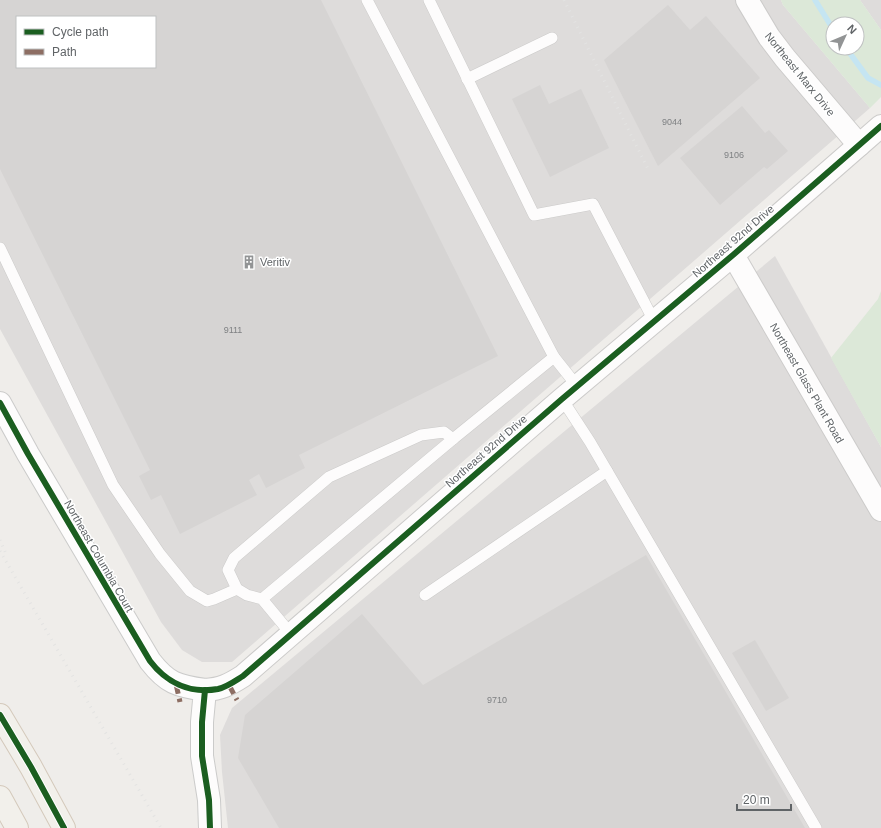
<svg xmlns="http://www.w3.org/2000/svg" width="881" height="828" font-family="Arial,sans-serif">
  <rect width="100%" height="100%" fill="#efedea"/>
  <g fill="#dedcdb" fill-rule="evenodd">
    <path d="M0 0H781L783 5 870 108 232 662H202L182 650 161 622 0 329ZM17 17H155V67H17Z"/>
    <polygon points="860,0 881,0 881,30"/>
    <polygon points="775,256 881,447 881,828 228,828 222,772 220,735 232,708"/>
  </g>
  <g fill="#dce8d8" fill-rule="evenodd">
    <path d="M781 0H860L881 30V97L870 108 783 5ZM833 24H857V48H833Z"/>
    <polygon points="881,291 881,447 831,358 878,299"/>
  </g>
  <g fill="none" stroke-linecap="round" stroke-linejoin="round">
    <g stroke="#c5e5f2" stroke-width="5.5">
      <polyline points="815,0 833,29"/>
      <polyline points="846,48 868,78 881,85"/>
    </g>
  </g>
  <g fill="#d6d4d3" fill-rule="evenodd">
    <path d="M0 0H321L498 356 299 455 305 468 266 488 259 474 249 480 257 495 180 534 161 495 151 500 139 476 150 470 0 169ZM17 17H155V67H17Z"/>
    <polygon points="668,5 690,30 706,16 760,78 658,166 604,60"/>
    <polygon points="540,85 549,104 581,89 609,148 550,177 512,99"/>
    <polygon points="742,106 765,133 769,130 788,151 767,169 764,167 720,205 680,158"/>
    <polygon points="646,555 805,828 279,828 238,758 245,715 362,614 423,685"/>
    <polygon points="755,640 789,698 766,711 732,653"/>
  </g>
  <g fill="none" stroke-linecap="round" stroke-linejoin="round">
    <g stroke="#cccbca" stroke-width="12">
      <g id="lane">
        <polyline points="367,0 554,357"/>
        <polyline points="429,0 534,215 593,204 654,321"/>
        <polyline points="467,79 552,38"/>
        <polyline points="0,248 113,485 160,554 190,591 207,601 214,599 237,589"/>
        <polyline points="562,399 590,442 816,828"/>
        <polyline points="453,439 554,357 577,386"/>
        <polyline points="425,595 607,471"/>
        <polyline points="262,599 453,439 444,432 421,435 329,477 234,558 228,570 237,589 247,595 262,599 291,634"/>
      </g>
    </g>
    <g stroke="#cccbca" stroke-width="24">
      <g id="street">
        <polyline points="747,0 769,37 785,58 859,145"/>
        <polyline points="733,255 881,510"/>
        <path d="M205 690C221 689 229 685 243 676L562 399 733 255 881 126"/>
      </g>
    </g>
    <g stroke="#cbcbca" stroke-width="24">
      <path id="secondary" d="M0 403 28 454 150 661C167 683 177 686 205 690L202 722V756L209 800 210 828"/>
    </g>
    <g stroke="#d4c9bb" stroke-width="24">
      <g id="primary">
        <polyline points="0,715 31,767 64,828"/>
        <polyline points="0,797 17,828"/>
      </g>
    </g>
    <use href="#lane" stroke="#fdfcfc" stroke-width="11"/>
    <use href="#street" stroke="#fdfcfc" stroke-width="22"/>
    <use href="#secondary" stroke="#fdfcfc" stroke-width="22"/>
    <use href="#primary" stroke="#f2f0eb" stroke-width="22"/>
    <g stroke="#e3e3e2" stroke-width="3" stroke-dasharray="1 5" stroke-linecap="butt">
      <polyline points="564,0 649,171"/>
      <polyline points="0,540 7,556"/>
      <polyline points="0,551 161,828"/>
    </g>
    <g stroke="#8d6e63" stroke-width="5" stroke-dasharray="10 5" stroke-linecap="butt">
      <polyline points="176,684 180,702"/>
      <polyline points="229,685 237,700"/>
    </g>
    <g stroke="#fff" stroke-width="8">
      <g id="cycleway">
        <path d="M0 403 28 454 150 661C166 682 189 694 218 689 227 687 235 681 243 676L562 399 733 255 881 126"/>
        <polyline points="205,690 202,722 202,756 209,800 210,828"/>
        <polyline points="0,715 31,767 64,828"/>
      </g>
    </g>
    <use href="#cycleway" stroke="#1b5e20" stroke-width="6"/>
  </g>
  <defs>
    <g id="building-bare" transform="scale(1.08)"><path d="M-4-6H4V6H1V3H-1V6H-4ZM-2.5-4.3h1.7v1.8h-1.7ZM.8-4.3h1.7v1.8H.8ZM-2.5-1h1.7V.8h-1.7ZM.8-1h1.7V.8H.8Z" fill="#929495" stroke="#fff" stroke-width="2.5" paint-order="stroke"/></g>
  </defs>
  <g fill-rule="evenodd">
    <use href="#building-bare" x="249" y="262"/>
  </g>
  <g text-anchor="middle" stroke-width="3" stroke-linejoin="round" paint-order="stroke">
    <g font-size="9" fill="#7f8183">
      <text x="672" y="125">9044</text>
      <text x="734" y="158">9106</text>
      <text x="233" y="333">9111</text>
      <text x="497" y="703">9710</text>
    </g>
    <g font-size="11" fill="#606467" stroke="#fff">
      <text transform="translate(800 74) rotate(51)" y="4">Northeast Marx Drive</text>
      <text transform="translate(733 241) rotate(-41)" y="4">Northeast 92nd Drive</text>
      <text transform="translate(807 383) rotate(60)" y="4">Northeast Glass Plant Road</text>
      <text transform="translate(486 451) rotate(-41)" y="4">Northeast 92nd Drive</text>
      <text transform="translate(99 556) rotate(60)" y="4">Northeast Columbia Court</text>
    </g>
    <g font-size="11" fill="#606467" stroke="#fff" text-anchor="start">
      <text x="260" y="266">Veritiv</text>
    </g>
  </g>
  <rect x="16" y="16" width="140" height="52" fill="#ffffff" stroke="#bfc1c2"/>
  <rect x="24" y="29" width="20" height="6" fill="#1b5e20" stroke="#bfc1c2"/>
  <text x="52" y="36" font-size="12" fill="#606467">Cycle path</text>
  <rect x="24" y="49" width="20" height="6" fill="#8d6e63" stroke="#bfc1c2"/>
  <text x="52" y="56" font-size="12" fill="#606467">Path</text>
  <g transform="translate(845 36) rotate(46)"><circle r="19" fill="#ffffff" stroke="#bfc1c2"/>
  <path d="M0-3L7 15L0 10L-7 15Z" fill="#929495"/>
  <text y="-6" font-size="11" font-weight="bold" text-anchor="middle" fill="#606467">N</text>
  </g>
  <path d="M737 804v6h54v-6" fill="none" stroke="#606467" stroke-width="2"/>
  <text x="743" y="804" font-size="12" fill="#606467" stroke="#ffffff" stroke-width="3" paint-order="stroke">20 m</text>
</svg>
